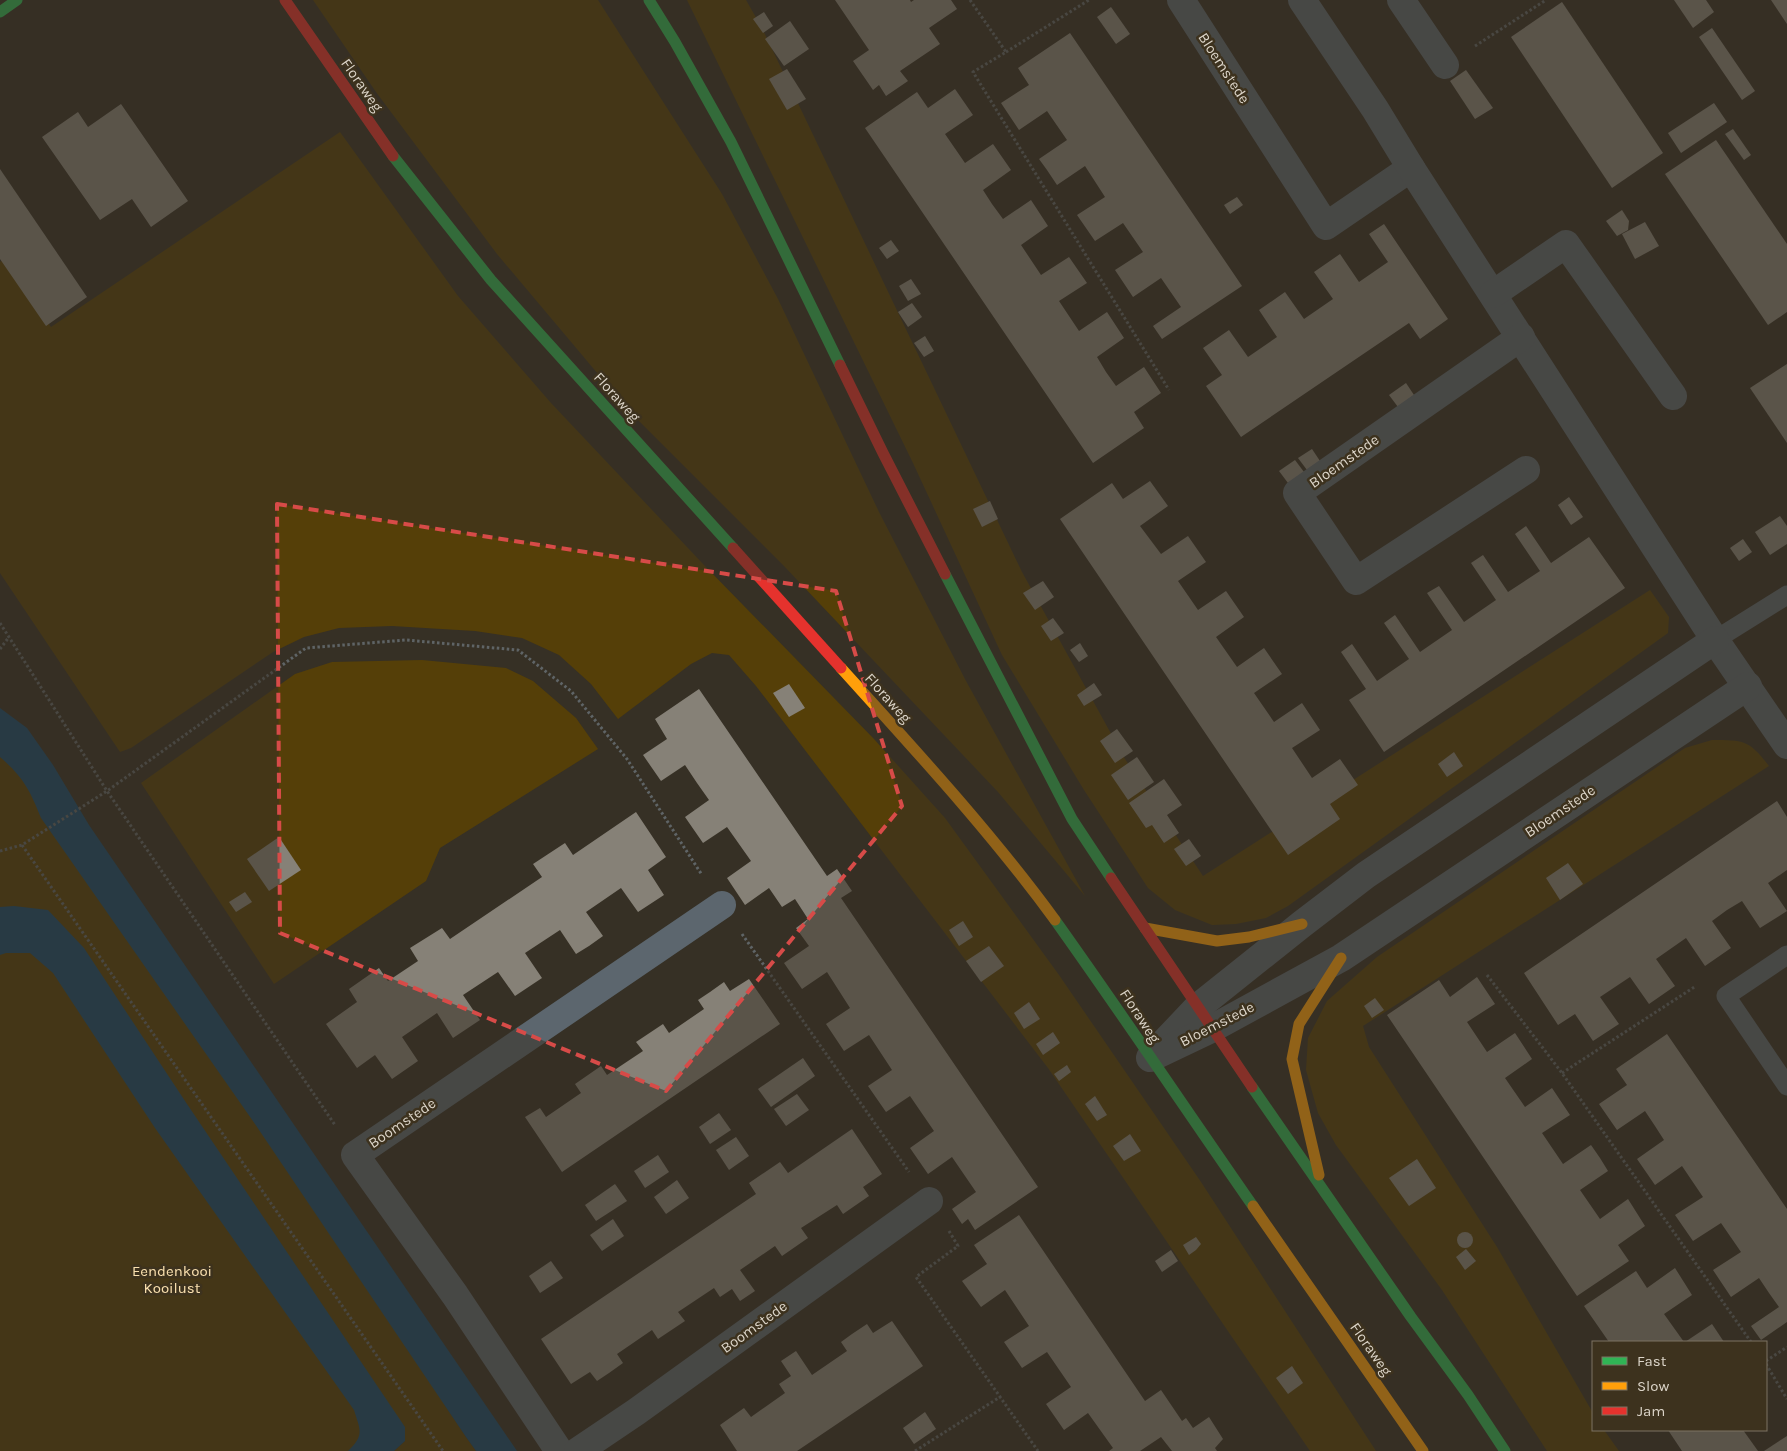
<svg xmlns="http://www.w3.org/2000/svg" width="1787" height="1451" font-family="Karla,sans-serif">
  <rect width="100%" height="100%" fill="#363025"/>
  <g fill="#553f08">
    <polygon points="313,0 598,0 722,194 778,299 879,512 966,681 1085,896 998,792 784,566 630,412 497,254 376,92"/>
    <polygon points="687,0 746,0 762,28 1022,572 1125,759 1203,876 1650,590 1669,617 1668,633 1288,906 1266,918 1236,924 1212,925 1175,910 1148,888 1084,790 1002,655 913,463"/>
    <polygon points="340,132 458,296 551,403 704,565 874,739 945,818 1059,975 1201,1182 1376,1451 1310,1451 1048,1068 756,686 729,655 712,653 691,664 618,719 591,684 559,655 522,638 475,631 392,626 339,628 304,637 273,652 131,748 120,752 0,573 0,262 4,259 51,327"/>
    <polygon points="422,660 506,668 533,681 576,718 598,749 440,848 426,881 274,984 141,783 295,674 332,662"/>
    <polygon points="0,730 466,1437 476,1451 394,1451 405,1441 371,1451 0,1451"/>
    <path d="M1712 740C1744 740 1749 740 1769 766L1363 1026 1369 1047 1497 1247 1593 1413V1430H1604L1619 1451H1547L1442 1290 1336 1145 1318 1113 1306 1070 1308 1038 1327 1001 1377 957 1685 748Z"/>
  </g>
  <g fill="#17486b">
    <path d="M0 708 27 728 53 765 89 825 517 1451H476L466 1437 255 1124 41 818C30 790 23 777 0 757Z"/>
    <path d="M14 906 48 910 84 948 187 1104 405 1427V1441L394 1451H348C365 1435 360 1430 354 1410L155 1128 53 973 30 953H6L0 955V907Z"/>
  </g>
  <g fill="#868177">
    <polygon points="835,0 910,0 911,2 914,0 951,0 957,9 929,28 940,44 900,71 908,81 886,96 879,85 873,90 853,61 869,50"/>
    <polygon points="1674,0 1706,0 1714,12 1693,28"/>
    <polygon points="1771,0 1787,0 1787,24"/>
    <polygon points="1562,2 1663,153 1612,188 1511,37"/>
    <polygon points="1111,7 1130,34 1116,44 1097,17"/>
    <polygon points="764,12 773,26 763,33 753,19"/>
    <polygon points="790,21 809,49 784,66 765,39"/>
    <polygon points="1712,28 1755,91 1742,100 1699,37"/>
    <polygon points="1070,33 1242,286 1162,339 1153,326 1181,307 1161,278 1133,297 1115,270 1143,252 1123,223 1095,241 1077,215 1105,197 1085,166 1057,185 1047,170 1039,159 1067,140 1047,111 1019,130 1001,103 1029,85 1018,68"/>
    <polygon points="787,69 806,99 787,110 769,79"/>
    <polygon points="1466,70 1493,108 1475,119 1450,81"/>
    <polygon points="955,89 973,115 945,134 965,163 993,144 1011,170 983,190 992,204 1003,219 1031,200 1048,226 1021,245 1041,275 1069,257 1087,283 1059,301 1079,331 1107,312 1124,338 1097,357 1106,372 1116,386 1144,367 1161,393 1134,412 1144,428 1093,463 865,128 917,92 928,108"/>
    <polygon points="1714,103 1727,122 1681,153 1668,133"/>
    <polygon points="121,104 188,201 151,227 132,199 100,220 42,137 78,112 88,127"/>
    <polygon points="1733,129 1751,155 1744,160 1725,134"/>
    <polygon points="1716,140 1787,244 1787,312 1768,325 1665,174"/>
    <polygon points="0,169 87,297 46,326 0,259"/>
    <polygon points="1237,197 1243,205 1230,214 1224,205"/>
    <polygon points="1622,210 1629,221 1628,230 1617,236 1606,221"/>
    <polygon points="1645,222 1659,246 1635,259 1622,234"/>
    <polygon points="1384,224 1448,319 1420,339 1409,323 1241,437 1206,386 1222,375 1203,348 1229,330 1248,357 1277,337 1259,310 1285,292 1304,319 1333,299 1314,272 1340,254 1359,282 1388,262 1369,234"/>
    <polygon points="891,240 899,251 887,259 879,248"/>
    <polygon points="911,279 921,294 908,301 899,286"/>
    <polygon points="912,303 922,317 908,327 898,312"/>
    <polygon points="925,336 934,351 924,357 914,343"/>
    <polygon points="1787,364 1787,443 1750,388"/>
    <polygon points="1406,383 1414,395 1398,407 1389,395"/>
    <polygon points="1312,449 1320,461 1307,470 1298,458"/>
    <polygon points="1295,460 1304,472 1288,483 1279,471"/>
    <polygon points="1150,481 1168,506 1140,526 1161,554 1188,536 1206,562 1178,581 1198,610 1226,591 1244,617 1216,637 1237,667 1264,648 1282,674 1254,693 1274,722 1302,703 1320,730 1292,748 1312,778 1340,759 1358,785 1330,804 1340,819 1288,855 1060,519 1112,483 1123,499"/>
    <polygon points="1569,497 1583,517 1571,525 1558,505"/>
    <polygon points="990,501 998,519 982,527 973,509"/>
    <polygon points="1780,516 1787,526 1787,544 1770,555 1755,532"/>
    <polygon points="1526,526 1551,563 1589,537 1625,588 1384,752 1349,700 1366,689 1341,652 1352,644 1377,681 1409,659 1384,623 1395,615 1420,652 1452,630 1427,593 1439,586 1464,622 1496,600 1471,563 1483,555 1508,592 1540,571 1515,534"/>
    <polygon points="1743,539 1752,552 1739,561 1730,548"/>
    <polygon points="1043,581 1054,597 1035,610 1023,593"/>
    <polygon points="1053,618 1064,633 1051,641 1041,626"/>
    <polygon points="1080,643 1088,656 1079,662 1070,650"/>
    <polygon points="1094,683 1102,695 1084,706 1077,695"/>
    <polygon points="789,684 805,708 789,717 773,693"/>
    <polygon points="699,689 827,876 837,869 852,891 841,898 1038,1187 975,1230 968,1219 962,1224 952,1209 976,1192 952,1157 928,1174 910,1148 934,1131 910,1096 886,1112 868,1086 892,1070 869,1035 844,1051 826,1024 850,1008 827,972 802,989 784,963 809,946 796,928 808,919 795,899 782,907 769,888 745,905 727,878 751,861 727,827 703,843 685,817 709,800 697,783 685,765 661,781 643,755 667,739 655,719"/>
    <polygon points="1117,729 1133,751 1115,763 1100,741"/>
    <polygon points="1454,752 1463,766 1447,777 1438,764"/>
    <polygon points="1137,757 1154,782 1128,800 1111,775"/>
    <polygon points="1164,779 1182,805 1167,815 1179,833 1164,843 1152,825 1146,828 1129,803"/>
    <polygon points="1777,801 1787,817 1787,870 1768,883 1787,911 1760,928 1742,901 1727,910 1712,921 1731,948 1705,966 1686,938 1656,959 1675,986 1649,1004 1630,977 1600,997 1619,1024 1593,1041 1575,1014 1558,1025 1524,973"/>
    <polygon points="636,812 666,857 648,870 664,895 638,912 621,888 586,912 603,936 589,946 576,954 560,930 525,953 542,978 515,996 498,972 463,995 480,1020 453,1038 437,1013 402,1037 418,1061 392,1079 375,1055 357,1068 326,1024 357,1002 349,989 379,968 388,981 418,961 410,948 442,928 450,939 542,877 533,864 565,843 573,855"/>
    <polygon points="279,837 301,870 269,891 247,859"/>
    <polygon points="1189,839 1201,856 1186,866 1174,849"/>
    <polygon points="1568,863 1583,884 1560,900 1546,878"/>
    <polygon points="245,892 252,902 236,912 229,902"/>
    <polygon points="963,921 973,937 959,946 949,930"/>
    <polygon points="989,946 1004,966 981,982 966,961"/>
    <polygon points="1477,977 1495,1004 1467,1022 1487,1052 1515,1033 1532,1059 1505,1078 1525,1107 1552,1088 1570,1115 1542,1133 1563,1164 1591,1145 1600,1158 1608,1171 1580,1190 1600,1219 1628,1199 1645,1226 1618,1245 1629,1261 1577,1296 1387,1015 1439,980 1450,997"/>
    <polygon points="749,979 780,1024 562,1172 525,1117 540,1108 546,1117 581,1093 575,1084 601,1066 607,1075 643,1051 636,1042 663,1024 669,1033 704,1009 698,1000 710,992 724,982 730,991"/>
    <polygon points="1375,998 1384,1010 1372,1018 1364,1006"/>
    <polygon points="1029,1002 1040,1019 1024,1029 1014,1013"/>
    <polygon points="1053,1032 1060,1043 1043,1055 1036,1044"/>
    <polygon points="1667,1034 1787,1209 1787,1322 1761,1340 1751,1326 1779,1307 1769,1293 1759,1278 1731,1297 1713,1270 1741,1252 1721,1223 1693,1241 1675,1215 1703,1197 1682,1166 1655,1185 1637,1159 1664,1140 1655,1126 1645,1111 1617,1130 1599,1104 1627,1085 1616,1069"/>
    <polygon points="803,1058 815,1076 771,1107 758,1089"/>
    <polygon points="1067,1065 1071,1072 1059,1081 1054,1074"/>
    <polygon points="797,1094 809,1110 786,1126 774,1109"/>
    <polygon points="1095,1096 1107,1115 1097,1121 1085,1104"/>
    <polygon points="719,1113 731,1130 710,1144 699,1127"/>
    <polygon points="852,1129 882,1174 863,1187 869,1196 843,1214 837,1205 801,1228 808,1238 782,1256 775,1246 740,1270 755,1291 740,1301 732,1289 720,1297 714,1288 678,1312 685,1321 658,1339 652,1330 617,1354 623,1363 609,1373 597,1381 590,1372 571,1384 541,1339 756,1194 749,1183 780,1162 788,1173"/>
    <polygon points="1130,1134 1141,1151 1124,1161 1113,1146"/>
    <polygon points="736,1137 749,1156 729,1170 716,1150"/>
    <polygon points="658,1155 669,1172 645,1188 634,1171"/>
    <polygon points="1417,1159 1436,1188 1409,1206 1389,1178"/>
    <polygon points="677,1180 689,1198 666,1214 654,1197"/>
    <polygon points="615,1184 627,1201 596,1221 585,1205"/>
    <polygon points="1019,1215 1145,1401 1161,1390 1182,1421 1186,1418 1193,1428 1209,1417 1223,1439 1215,1448 1217,1451 1172,1451 1161,1437 1140,1451 1109,1451 1113,1448 1088,1413 1064,1430 1046,1404 1071,1387 1047,1352 1022,1368 1004,1342 1029,1326 1005,1290 981,1307 962,1281 987,1264 974,1245"/>
    <polygon points="613,1219 624,1236 602,1251 590,1235"/>
    <circle cx="1465" cy="1240" r="8"/>
    <polygon points="1196,1237 1201,1244 1196,1250 1189,1255 1183,1245"/>
    <polygon points="1466,1249 1476,1261 1465,1270 1456,1257"/>
    <polygon points="1171,1250 1178,1261 1162,1272 1155,1261"/>
    <polygon points="551,1261 563,1278 540,1293 529,1276"/>
    <polygon points="1675,1268 1692,1295 1664,1314 1684,1342 1609,1342 1584,1306 1636,1271 1647,1288"/>
    <polygon points="892,1321 923,1366 797,1451 737,1451 720,1425 744,1408 751,1417 785,1393 779,1384 791,1376 781,1361 796,1351 812,1375 847,1351 841,1342 852,1334 867,1324 873,1333"/>
    <polygon points="1712,1324 1724,1342 1685,1342"/>
    <polygon points="1292,1366 1303,1383 1288,1394 1276,1378"/>
    <polygon points="925,1412 936,1429 914,1444 903,1428"/>
    <polygon points="1668,1430 1743,1430 1758,1451 1682,1451"/>
    <polygon points="1787,1436 1787,1451 1764,1451"/>
  </g>
  <g fill="none" stroke-linecap="round" stroke-linejoin="round">
    <g stroke="#5f6466" stroke-width="3" stroke-dasharray="2.5 2.5" stroke-linecap="butt">
      <polyline points="970,0 1006,52 973,72 1169,390"/>
      <polyline points="1475,46 1546,0"/>
      <polyline points="1006,52 1089,0"/>
      <polyline points="0,623 107,791 335,1125"/>
      <polyline points="0,649 9,637"/>
      <polyline points="22,845 443,1451"/>
      <polyline points="0,851 22,845 107,791 306,648 406,640 518,650 571,691 627,759 702,875"/>
      <polyline points="742,934 909,1172"/>
      <polyline points="1487,975 1562,1073 1751,1342"/>
      <polyline points="1562,1073 1696,986"/>
      <polyline points="949,1231 958,1246 916,1277 1038,1451"/>
      <polyline points="1766,1361 1787,1347"/>
      <polyline points="1766,1364 1787,1399"/>
      <polyline points="915,1451 1000,1397"/>
    </g>
    <g stroke="#5c666e" stroke-width="19">
      <polyline points="1715,640 1787,595"/>
      <polyline points="1787,955 1726,996 1787,1086"/>
    </g>
    <g stroke="#5c666e" stroke-width="28">
      <polyline points="1181,0 1326,226 1411,168"/>
      <polyline points="1302,0 1375,109 1411,168 1715,640 1787,745"/>
      <polyline points="1401,0 1445,65"/>
      <polyline points="1493,294 1566,244 1673,396"/>
      <polyline points="1521,337 1297,493 1356,581 1526,470"/>
      <polyline points="1161,1046 1198,1007 1302,924 1366,875 1715,640"/>
      <polyline points="1150,1058 1213,1028 1341,958 1748,686"/>
      <polyline points="559,1451 455,1295 355,1155 722,905"/>
      <polyline points="578,1451 636,1412 929,1201"/>
    </g>
    <g stroke="#30b455" stroke-width="11">
      <polyline points="649,0 675,42 731,142 840,365"/>
      <polyline points="0,12 17,0"/>
      <polyline points="393,156 491,280 733,548"/>
      <polyline points="945,574 1072,819 1111,878"/>
      <path d="M1055 920C1122 1014 1187 1111 1253 1206"/>
      <polyline points="1252,1087 1411,1317 1468,1395 1505,1451"/>
    </g>
    <g stroke="#ff9f0a" stroke-width="11">
      <path d="M841 668C915 750 990 831 1055 920"/>
      <polyline points="1145,928 1217,941 1249,937 1302,924"/>
      <polyline points="1319,1175 1292,1059 1299,1024 1341,958"/>
      <polyline points="1253,1206 1423,1451"/>
    </g>
    <g stroke="#e5322d" stroke-width="11">
      <polyline points="285,0 393,156"/>
      <polyline points="840,365 883,453 945,574"/>
      <polyline points="733,548 841,668"/>
      <polyline points="1111,878 1252,1087"/>
    </g>
  </g>
  <path d="M0 0H1787V1451H0ZM277 504 836 591 902 806 666 1091 280 933Z" fill="#363025" fill-opacity=".55" fill-rule="evenodd"/>
  <path fill="none" stroke="#d74b48" stroke-width="4" stroke-dasharray="10 6" stroke-linejoin="round" d="M277 504 836 591 902 806 666 1091 280 933Z"/>
  <g text-anchor="middle" stroke-width="5" stroke-linejoin="round" paint-order="stroke">
    <g font-size="15" fill="#dcd5c9" stroke="#3d321e">
      <text transform="translate(1224 68) rotate(57)" y="5">Bloemstede</text>
      <text transform="translate(362 85) rotate(55)" y="5">Floraweg</text>
      <text transform="translate(617 397) rotate(48)" y="5">Floraweg</text>
      <text transform="translate(1344 461) rotate(-35)" y="5">Bloemstede</text>
      <text transform="translate(888 698) rotate(48)" y="5">Floraweg</text>
      <text transform="translate(1560 811) rotate(-34)" y="5">Bloemstede</text>
      <text transform="translate(1140 1016) rotate(57)" y="5">Floraweg</text>
      <text transform="translate(1217 1024) rotate(-27)" y="5">Bloemstede</text>
      <text transform="translate(402 1123) rotate(-34)" y="5">Boomstede</text>
      <text transform="translate(754 1327) rotate(-36)" y="5">Boomstede</text>
      <text transform="translate(1371 1349) rotate(55)" y="5">Floraweg</text>
    </g>
    <g font-size="15" fill="#fae0af" stroke="#3d321e">
      <text x="172" y="1276">Eendenkooi<tspan x="172" dy="17">Kooilust</tspan></text>
    </g>
  </g>
  <rect x="1592" y="1341" width="175" height="90" fill="#3d321e" stroke="#7d7362"/>
  <rect x="1602" y="1357" width="25" height="8" fill="#30b455" stroke="#7d7362"/>
  <text x="1637" y="1366" font-size="15" fill="#dcd5c9">Fast</text>
  <rect x="1602" y="1382" width="25" height="8" fill="#ff9f0a" stroke="#7d7362"/>
  <text x="1637" y="1391" font-size="15" fill="#dcd5c9">Slow</text>
  <rect x="1602" y="1407" width="25" height="8" fill="#e5322d" stroke="#7d7362"/>
  <text x="1637" y="1416" font-size="15" fill="#dcd5c9">Jam</text>
</svg>
